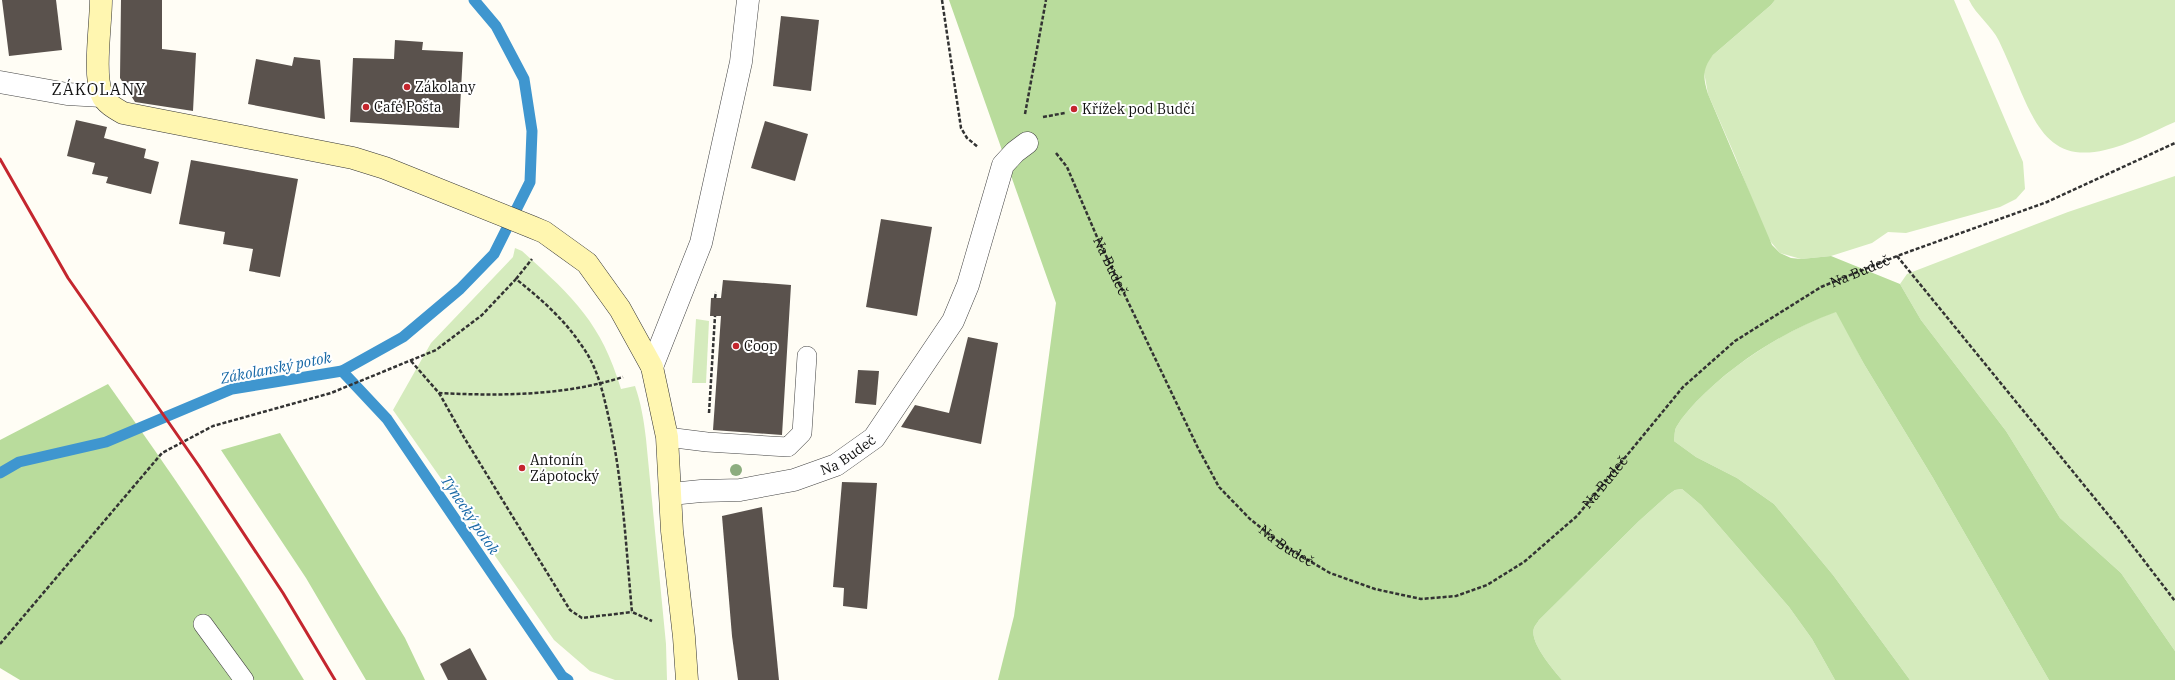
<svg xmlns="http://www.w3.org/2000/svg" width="2175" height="680" font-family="'IBM Plex Serif',serif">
  <rect width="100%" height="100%" fill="#fffdf5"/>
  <g fill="#d5ebbd">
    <polygon points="1775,0 1954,0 2023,162 2025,189 2016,199 2000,207 1906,233 1888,232 1872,243 1831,256 1801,259 1780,253 1766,236 1735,156 1708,94 1704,72 1706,63 1713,55 1771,5"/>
    <path d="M1969 0H2175V122C2152 132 2128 145 2105 150 2055 162 2038 131 2021 92 2014 75 2007 58 1999 41 1992 26 1976 15 1969 0Z"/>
    <polygon points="2175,176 2175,651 2121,573 2060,518 2006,431 1921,320 1900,284 1907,274 2068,212"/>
    <path d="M515 248 522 251C572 296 601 322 621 389L635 386C641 403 644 421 646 439L666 644 667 680H615L590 671 554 640 393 410 431 343 513 257Z"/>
    <path d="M1837 311 1864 364 1933 478 2049 680H1910L1833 575 1774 504 1737 478 1696 457 1674 441C1675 436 1674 430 1677 426 1682 417 1689 410 1696 402 1735 362 1784 331 1837 311Z"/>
    <polygon points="696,319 709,321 706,383 692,383"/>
    <path d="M1682 489 1701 505 1789 607 1812 639 1835 680H1562C1553 669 1529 642 1534 628 1535 625 1538 622 1539 620L1639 521 1668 495 1675 490Z"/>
  </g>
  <g fill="#b9dc9c">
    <path d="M949 0H1775L1771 5 1713 55C1702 69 1703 78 1708 94L1772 245 1780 253 1791 258 1801 259 1831 256 1900 284 1921 320 2006 431 2060 518 2121 573 2175 651V680H2049L1933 478 1864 364 1836 312C1784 331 1735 362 1696 402 1689 410 1682 417 1677 426 1674 430 1675 436 1674 441L1696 457 1737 478 1774 504 1833 575 1910 680H1835L1812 639 1789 607 1701 505 1682 489 1675 490 1668 495 1639 521 1539 620C1538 622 1535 625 1534 628 1529 642 1553 669 1562 680H998L1014 616 1056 303Z"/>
    <path d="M108 384C177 481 243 578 304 680H20L0 668V440Z"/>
    <polygon points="280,433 405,638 425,680 366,680 306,578 221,450"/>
  </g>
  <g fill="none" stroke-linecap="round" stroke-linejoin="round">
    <g stroke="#3f96cf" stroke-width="11">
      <polyline points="342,371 387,419 562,676 568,680"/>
      <polyline points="0,473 19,462 106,442 232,389 342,371 403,337 460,289 494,254 530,182 532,131 524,79 496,26 474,0"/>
    </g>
  </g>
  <g fill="#5a524d">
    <polygon points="2,0 56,0 62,50 9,56"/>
    <polygon points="121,0 162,0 162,49 196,53 193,111 135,102 120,78"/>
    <polygon points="781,16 819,20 811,91 773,86"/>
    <polygon points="395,40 423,42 422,50 463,52 459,128 350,122 353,58 394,59"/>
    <polygon points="294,57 320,60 325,119 248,104 256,59 292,66"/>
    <polygon points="76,120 107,127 104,138 146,149 144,158 159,162 151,194 106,183 108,177 92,174 95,163 67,156"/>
    <polygon points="765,121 808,134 795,181 751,168"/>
    <polygon points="191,160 298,179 280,277 249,271 253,249 223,244 225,232 179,224"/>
    <polygon points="881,219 932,227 917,316 866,307"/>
    <polygon points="723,280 791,285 782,435 713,430 721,316 710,316 711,298 721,298"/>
    <polygon points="968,337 998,343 981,444 901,427 915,405 949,413"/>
    <polygon points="858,370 879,371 876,405 855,403"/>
    <polygon points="842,482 877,483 867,609 843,606 844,588 833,587"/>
    <polygon points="762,507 779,680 738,680 732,636 722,516"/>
    <polygon points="470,648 487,680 448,680 440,664"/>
  </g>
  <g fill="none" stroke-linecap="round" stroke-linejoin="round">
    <g stroke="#444" stroke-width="20">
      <g id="service">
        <polyline points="667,437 707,442 788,447 802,433 807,356"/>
        <polyline points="203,624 244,680"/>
      </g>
    </g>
    <g stroke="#444" stroke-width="23">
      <g id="minor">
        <polyline points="652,367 701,243 741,62 748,0"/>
        <path id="s2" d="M671 494 701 491 740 490 794 480 836 465 874 438 953 321 968 285 1003 165 1015 152 1027 143"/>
      </g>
    </g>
    <g stroke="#444" stroke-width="23">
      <polyline id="tertiary" points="0,82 67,94 102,96"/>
    </g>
    <g stroke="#333" stroke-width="23">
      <path id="secondary" d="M101 0C101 23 93 75 102 95 105 103 116 109 123 113L353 158 385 168 532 227 544 232 587 263 620 309 652 367 667 437 672 531 684 637 687 680"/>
    </g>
    <g stroke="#333" stroke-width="2.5" stroke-dasharray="4 2" stroke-linecap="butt">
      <polyline points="942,0 961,128 967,138 978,147"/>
      <polyline points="1025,114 1046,0"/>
      <polyline points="1043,117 1065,113"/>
      <path id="s1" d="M1056 153 1067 167 1097 237 1198 448 1219 487 1250 519 1284 546 1330 573 1375 589 1421 599 1456 596 1487 585 1524 562 1577 516 1683 387 1735 341 1821 287 1897 256 2047 202 2175 143"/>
      <polyline points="1897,256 2119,528 2175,601"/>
      <polyline points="516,279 532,259"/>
      <polyline points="715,298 716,292"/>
      <path d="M411 361 439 393C501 396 563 396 623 377"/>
      <polyline points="439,393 465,439 570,610 582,618 632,612"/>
      <polyline points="709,413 715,316"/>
      <path d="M0 644 162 453 213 426 331 393 436 350 482 315 516 279C541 299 564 319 582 346 598 368 603 393 609 419 623 482 626 548 632 612L652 621"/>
    </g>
    <use href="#service" stroke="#fff" stroke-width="19"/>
    <use href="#minor" stroke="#fff" stroke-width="22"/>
    <use href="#tertiary" stroke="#fff" stroke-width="22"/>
    <use href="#secondary" stroke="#fff6b0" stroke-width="22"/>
    <polyline stroke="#c4262e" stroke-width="3" points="0,159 68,278 199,466 283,593 335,680"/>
  </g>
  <circle fill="#8dad7f" cx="736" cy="470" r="6"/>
  <g fill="#c4262e" stroke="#fff" stroke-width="1.5">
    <circle cx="407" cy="87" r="4"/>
    <circle cx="366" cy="107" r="4"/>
    <circle cx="1074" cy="109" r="4"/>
    <circle cx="736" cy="346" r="4"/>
    <circle cx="522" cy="468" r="4"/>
  </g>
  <g text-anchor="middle" stroke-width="4" stroke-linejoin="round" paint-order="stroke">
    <g font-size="14" fill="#111" stroke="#fff" text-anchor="start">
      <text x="415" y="92">Zákolany</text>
      <text x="374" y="112">Café Pošta</text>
      <text x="1082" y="114">Křížek pod Budčí</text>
      <text x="744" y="351">Coop</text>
      <text x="530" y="465">Antonín<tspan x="530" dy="16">Zápotocký</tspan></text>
    </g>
    <g font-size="14" fill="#111" stroke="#fff">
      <text dy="5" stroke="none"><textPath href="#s1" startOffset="126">Na Budeč</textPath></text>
      <text dy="5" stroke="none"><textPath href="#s1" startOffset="1170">Na Budeč</textPath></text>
      <text dy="5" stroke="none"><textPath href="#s2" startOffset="184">Na Budeč</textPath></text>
      <text dy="5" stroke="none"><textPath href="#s1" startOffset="834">Na Budeč</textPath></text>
      <text dy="5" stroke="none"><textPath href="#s1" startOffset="462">Na Budeč</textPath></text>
    </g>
    <g font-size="15" font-style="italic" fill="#1768a6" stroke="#fff">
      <text transform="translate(276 368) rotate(-11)" y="5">Zákolanský potok</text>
      <text transform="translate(470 515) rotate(56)" y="5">Týnecký potok</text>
    </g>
    <g font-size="16" letter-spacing="1" fill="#111" stroke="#fff">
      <text x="99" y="95">ZÁKOLANY</text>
    </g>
  </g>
</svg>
